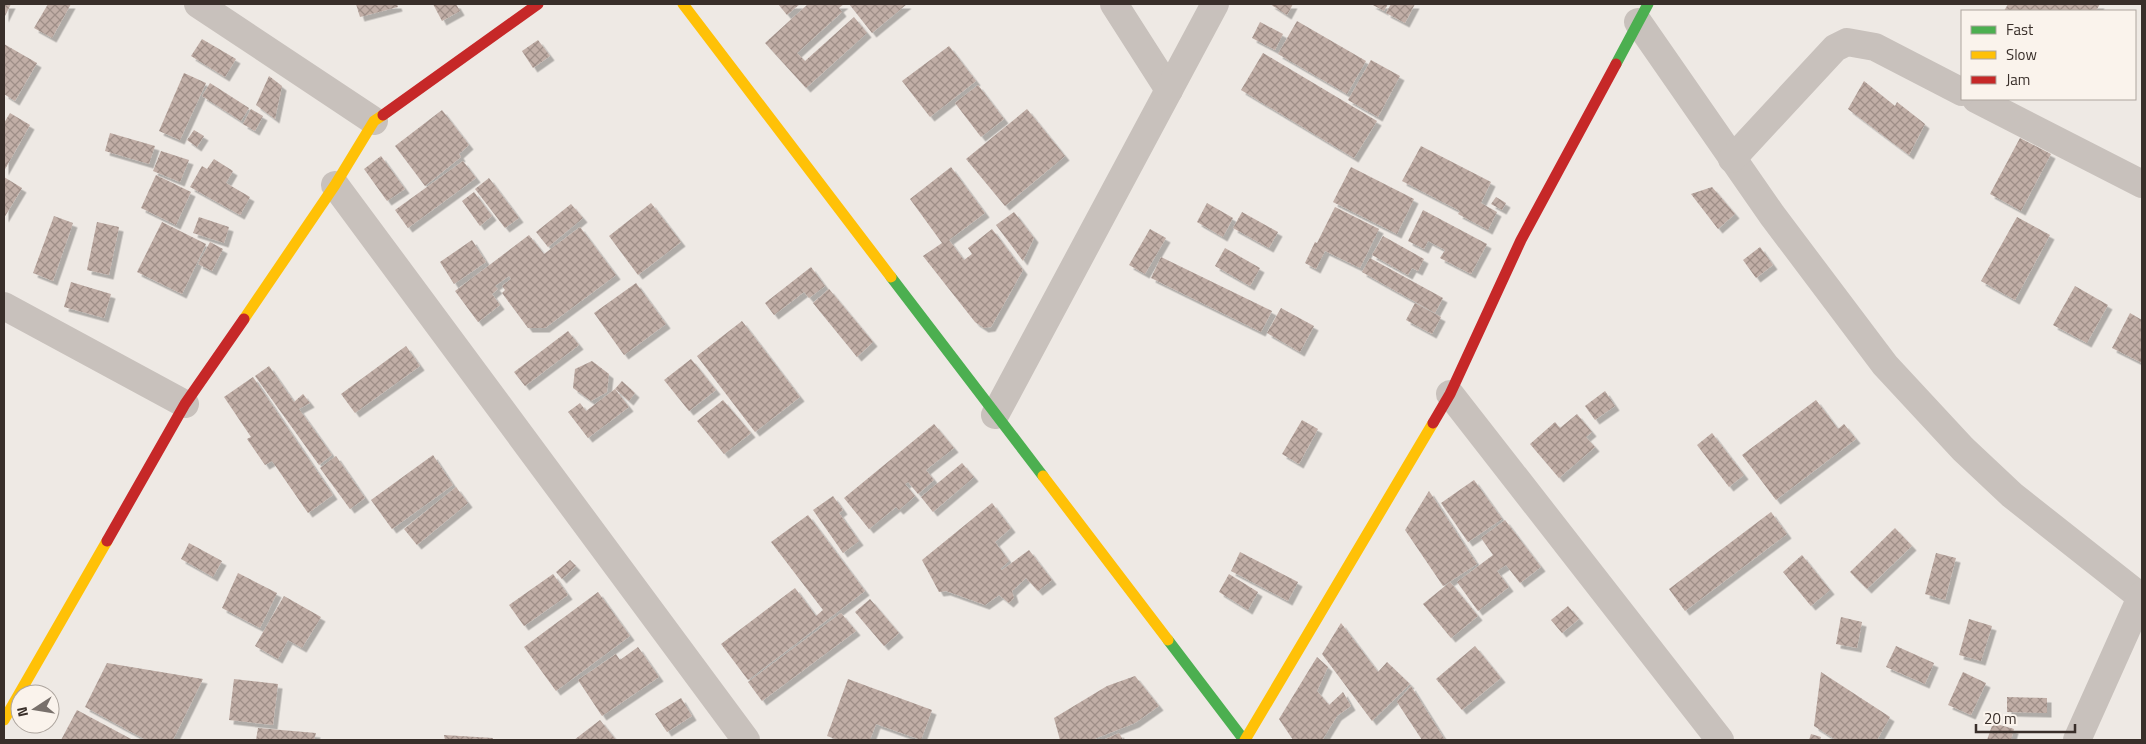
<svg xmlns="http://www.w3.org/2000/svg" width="2146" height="744" font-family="'Titillium Web',sans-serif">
  <defs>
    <pattern id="building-cross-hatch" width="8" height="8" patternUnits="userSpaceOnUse" patternTransform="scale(1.25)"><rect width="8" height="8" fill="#c1aea6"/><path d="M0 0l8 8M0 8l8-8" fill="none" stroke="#9e8e87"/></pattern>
    <filter id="shadow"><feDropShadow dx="4.5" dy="4.5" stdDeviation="0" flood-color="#0004"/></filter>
  </defs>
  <rect width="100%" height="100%" fill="#eee9e4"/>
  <g fill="url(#building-cross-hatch)" filter="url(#shadow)">
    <polygon points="4,4 11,4 4,18"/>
    <polygon points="48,4 71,4 52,38 34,28"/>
    <polygon points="356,4 397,4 398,7 360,17"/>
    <polygon points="433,4 456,4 460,11 442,21"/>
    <polygon points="778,4 800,4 787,15"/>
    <polygon points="808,4 844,4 839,8 842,12 797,53 805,61 854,17 867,33 806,88 765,43"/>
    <polygon points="849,4 907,4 872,33"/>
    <polygon points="1270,4 1293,4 1287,15"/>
    <polygon points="1371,4 1388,4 1384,11"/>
    <polygon points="1391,4 1415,4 1405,23 1386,13"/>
    <polygon points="2008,4 2100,4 2096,11 2004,11"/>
    <polygon points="1297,21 1366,61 1347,94 1278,54"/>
    <polygon points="1260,22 1283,34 1275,50 1252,38"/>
    <polygon points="202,39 236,59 225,77 191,56"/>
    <polygon points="538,40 550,56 533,68 522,51"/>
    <polygon points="4,44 37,63 15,101 4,94"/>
    <polygon points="949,46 976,81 930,117 902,81"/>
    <polygon points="1263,53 1377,121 1354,158 1241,90"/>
    <polygon points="1371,60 1400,76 1378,117 1348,100"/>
    <polygon points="184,73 206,83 180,140 159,131"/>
    <polygon points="269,76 282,86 275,119 256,105"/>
    <polygon points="1864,81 1895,106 1897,102 1925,124 1909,155 1848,109"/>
    <polygon points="210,83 249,108 241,121 202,96"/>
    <polygon points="978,85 1004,119 981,137 955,103"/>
    <polygon points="251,109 263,116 255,131 243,124"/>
    <polygon points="1027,109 1065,156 1005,206 966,159"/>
    <polygon points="442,110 469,145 459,154 461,157 425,186 395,146"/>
    <polygon points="10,113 30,125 4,171 4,123"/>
    <polygon points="194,130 204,136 197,147 187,140"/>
    <polygon points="110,133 155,146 149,164 105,151"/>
    <polygon points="2020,138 2051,154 2021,211 1990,194"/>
    <polygon points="1421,146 1491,182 1481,203 1497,212 1488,230 1458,214 1460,211 1402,181"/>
    <polygon points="161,151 189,160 180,182 153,171"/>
    <polygon points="381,156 405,189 387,201 364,169"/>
    <polygon points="214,159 233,171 226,183 250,197 240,215 190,187 202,166 207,169"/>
    <polygon points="463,161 476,178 408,228 395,210"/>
    <polygon points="951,167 985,213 949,240 964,260 972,254 968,248 992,229 1023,270 991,327 984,328 975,322 923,256 942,243 910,199"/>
    <polygon points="1351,167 1414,199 1397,234 1333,202"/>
    <polygon points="156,175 191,192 176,225 141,208"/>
    <polygon points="4,177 22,188 4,218"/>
    <polygon points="489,178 519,218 505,228 475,189"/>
    <polygon points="1712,187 1735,214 1718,229 1691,194"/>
    <polygon points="474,192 492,216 480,226 462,201"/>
    <polygon points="1496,197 1506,203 1502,210 1491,204"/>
    <polygon points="651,203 681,242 638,275 609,236"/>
    <polygon points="1207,203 1233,218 1223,237 1197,222"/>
    <polygon points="571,204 583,218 548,247 536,232"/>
    <polygon points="1335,207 1379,229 1360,268 1325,251 1316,269 1305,263 1315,242 1317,243"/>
    <polygon points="1423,210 1487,244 1471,274 1440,258 1445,250 1428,241 1424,249 1408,241"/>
    <polygon points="1014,212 1034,238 1023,261 996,225"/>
    <polygon points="1242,212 1278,232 1269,248 1233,228"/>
    <polygon points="54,216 73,223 53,281 33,273"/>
    <polygon points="199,217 229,227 224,243 193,233"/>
    <polygon points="2017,217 2050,235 2015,300 1981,281"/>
    <polygon points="97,222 119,227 109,275 87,270"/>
    <polygon points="162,222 206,244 182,294 137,272"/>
    <polygon points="580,227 616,275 545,328 528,328 502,293 505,290 502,286 511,279 509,276 495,286 498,289 492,294 500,305 478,322 455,291 529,235 544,254"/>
    <polygon points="1150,229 1166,238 1145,274 1129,265"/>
    <polygon points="1383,236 1424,259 1418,271 1412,268 1408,275 1372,255"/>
    <polygon points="472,240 486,262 454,284 440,262"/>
    <polygon points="210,242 223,249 212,271 198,264"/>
    <polygon points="1760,247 1773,265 1756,278 1743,260"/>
    <polygon points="1225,248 1260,268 1250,286 1215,266"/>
    <polygon points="1161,257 1272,311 1261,332 1151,278"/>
    <polygon points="1370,258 1443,298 1435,313 1362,272"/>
    <polygon points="811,267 825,286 809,298 804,292 774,315 765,303"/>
    <polygon points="71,282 111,294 104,318 64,307"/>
    <polygon points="636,283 666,324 624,355 594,313"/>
    <polygon points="2075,286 2108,305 2087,343 2053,325"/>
    <polygon points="829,289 873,342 857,357 813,303"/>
    <polygon points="1415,303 1441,317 1432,334 1406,320"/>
    <polygon points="1281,308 1314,326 1300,352 1267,333"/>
    <polygon points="2130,313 2142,320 2142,363 2112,348"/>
    <polygon points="742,321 800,397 755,432 697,356"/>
    <polygon points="568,331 579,345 525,386 514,372"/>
    <polygon points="406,346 420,366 355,413 341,394"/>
    <polygon points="691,359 716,390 689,411 664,380"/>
    <polygon points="592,361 609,374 607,392 591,401 573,388 575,369"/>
    <polygon points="269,366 294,402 303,394 310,403 299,409 332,455 319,465 255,376"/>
    <polygon points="253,377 333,495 308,513 272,461 265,465 247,439 251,437 224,397"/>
    <polygon points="622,381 635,393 629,401 615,389"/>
    <polygon points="615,389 629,407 588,438 568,412 580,403 586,411"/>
    <polygon points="1605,391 1615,406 1595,420 1585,406"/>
    <polygon points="723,400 751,433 724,454 697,421"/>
    <polygon points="1816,400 1838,429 1844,424 1856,439 1776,500 1742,455"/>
    <polygon points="1577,414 1592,432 1586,437 1595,447 1559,478 1530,444 1555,422 1560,428"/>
    <polygon points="1302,420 1318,429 1299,464 1282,454"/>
    <polygon points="934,424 954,448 926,470 934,480 918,494 908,482 905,484 915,496 899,510 896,507 869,529 844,498"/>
    <polygon points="1712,433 1744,475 1729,487 1697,445"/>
    <polygon points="433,455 453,485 392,529 371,500"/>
    <polygon points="336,456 365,498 350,509 320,468"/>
    <polygon points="962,463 974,477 933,512 921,497"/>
    <polygon points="1474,480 1502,519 1468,542 1441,503"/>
    <polygon points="456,487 468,503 417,545 404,529"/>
    <polygon points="1429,491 1477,564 1443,586 1405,530"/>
    <polygon points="833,496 843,510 839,513 859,541 843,553 813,510"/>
    <polygon points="992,503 1011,528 995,542 1009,561 1000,569 1002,570 1029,550 1052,580 1038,591 1026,578 1012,591 1014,598 1009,603 999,595 985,605 946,591 939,592 922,560"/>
    <polygon points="1771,512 1787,534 1685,611 1669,589"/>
    <polygon points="808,515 865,591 748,680 721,644 795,588 816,616 823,610 771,542"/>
    <polygon points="1505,520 1541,567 1520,583 1506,565 1497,571 1509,587 1478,611 1457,582 1493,555 1481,538"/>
    <polygon points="1895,528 1912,546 1867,589 1850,572"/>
    <polygon points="189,543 222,561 213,577 181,559"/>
    <polygon points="1240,552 1298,582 1288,601 1231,571"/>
    <polygon points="1936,553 1956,558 1945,600 1925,594"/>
    <polygon points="1802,555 1830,590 1811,606 1783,572"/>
    <polygon points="570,560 576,566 562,579 556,572"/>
    <polygon points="238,573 277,593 260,628 222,608"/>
    <polygon points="553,574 568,595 524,626 509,605"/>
    <polygon points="1229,574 1258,592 1248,610 1219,592"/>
    <polygon points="1450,582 1478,616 1451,638 1423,604"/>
    <polygon points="598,592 630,636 556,691 524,647"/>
    <polygon points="284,596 321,617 302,648 288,640 278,659 255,646"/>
    <polygon points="870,599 899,633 884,646 855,612"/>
    <polygon points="1568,606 1579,619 1562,633 1551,620"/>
    <polygon points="841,613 856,631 762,701 748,682"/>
    <polygon points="1841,617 1862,622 1857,648 1836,644"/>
    <polygon points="1969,619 1992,626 1981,661 1959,655"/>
    <polygon points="1341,623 1378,672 1387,662 1410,684 1372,721 1322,654"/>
    <polygon points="1475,646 1501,678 1462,710 1436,679"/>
    <polygon points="1896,646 1934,663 1925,684 1886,667"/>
    <polygon points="638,647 659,677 602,716 578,680 616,654 620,660"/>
    <polygon points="1317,657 1328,667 1317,691 1329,705 1343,692 1351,706 1337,716 1323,739 1324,740 1293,740 1279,719"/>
    <polygon points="107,663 203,679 173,740 146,740 85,707"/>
    <polygon points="1821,672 1890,717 1877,740 1836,740 1814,726"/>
    <polygon points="1963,672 1986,683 1971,715 1948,705"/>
    <polygon points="1135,676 1159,706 1135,723 1092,740 1060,740 1054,718 1107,686"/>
    <polygon points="234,679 278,684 273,725 229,720"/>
    <polygon points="848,679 932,710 921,740 876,724 870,740 838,740 827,736"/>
    <polygon points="1411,686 1445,740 1422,740 1397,702"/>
    <polygon points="2007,697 2047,698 2047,713 2007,712"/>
    <polygon points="681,698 692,716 667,732 655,714"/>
    <polygon points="77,710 133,740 61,740"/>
    <polygon points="600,720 616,740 574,740"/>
    <polygon points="1993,723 2014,729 2011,740 1987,740"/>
    <polygon points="258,728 316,733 314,740 256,740"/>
    <polygon points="1119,733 1123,740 1103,740"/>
    <polygon points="1811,734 1821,737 1820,740 1809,740"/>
    <polygon points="444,735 493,738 493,740 445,740"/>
  </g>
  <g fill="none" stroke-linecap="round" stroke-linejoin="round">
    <g stroke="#c8c1bc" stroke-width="28">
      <polyline points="198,4 374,121"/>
      <polyline points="1114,4 1169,90"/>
      <polyline points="1638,22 1772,215 1885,365 1963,449 2012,495 2141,597"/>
      <polyline points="1976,99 2142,184"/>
      <polyline points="1732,159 1835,48 1847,42 1875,47 1962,92"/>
      <polyline points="335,185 746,740"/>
      <polyline points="4,306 185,404"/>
      <polyline points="1450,394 1720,740"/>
      <polyline points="995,415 1215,4"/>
      <polyline points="2077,740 2142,595"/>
    </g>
    <g stroke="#4caf50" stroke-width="11">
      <polyline points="1616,64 1648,4"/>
      <polyline points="891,277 1043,476"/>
      <polyline points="1168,640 1244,740"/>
    </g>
    <g stroke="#ffc107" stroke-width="11">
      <polyline points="683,4 891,277"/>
      <polyline points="244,319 335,185 374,121 383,115"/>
      <polyline points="1043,476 1168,640"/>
      <polyline points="4,720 107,541"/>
      <polyline points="1245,740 1433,423"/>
    </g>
    <g stroke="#c62828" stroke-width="11">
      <polyline points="383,115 538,4"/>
      <polyline points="1433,423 1450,394 1521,240 1616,64"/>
      <polyline points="107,541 185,404 244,319"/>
    </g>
  </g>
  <rect width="2146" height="744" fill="none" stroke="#392f2a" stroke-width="10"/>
  <rect x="1961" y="10" width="175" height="90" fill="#faf3ec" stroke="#ada59e"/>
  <rect x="1971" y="26" width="25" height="8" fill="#4caf50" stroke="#ada59e"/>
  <text x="2006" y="35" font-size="15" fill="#392f2a">Fast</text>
  <rect x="1971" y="51" width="25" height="8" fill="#ffc107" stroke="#ada59e"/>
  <text x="2006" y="60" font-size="15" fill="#392f2a">Slow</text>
  <rect x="1971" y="76" width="25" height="8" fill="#c62828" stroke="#ada59e"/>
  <text x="2006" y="85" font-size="15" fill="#392f2a">Jam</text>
  <g transform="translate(35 709) rotate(258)"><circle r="24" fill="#faf3ec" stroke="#ada59e"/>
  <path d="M0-4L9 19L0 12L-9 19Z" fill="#78706b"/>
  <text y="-8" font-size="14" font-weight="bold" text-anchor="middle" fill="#392f2a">N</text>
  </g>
  <path d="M1976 724v8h99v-8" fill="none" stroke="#392f2a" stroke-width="2.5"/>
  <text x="1984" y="724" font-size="15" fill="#392f2a" stroke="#faf3ec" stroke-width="4" paint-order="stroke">20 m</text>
</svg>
